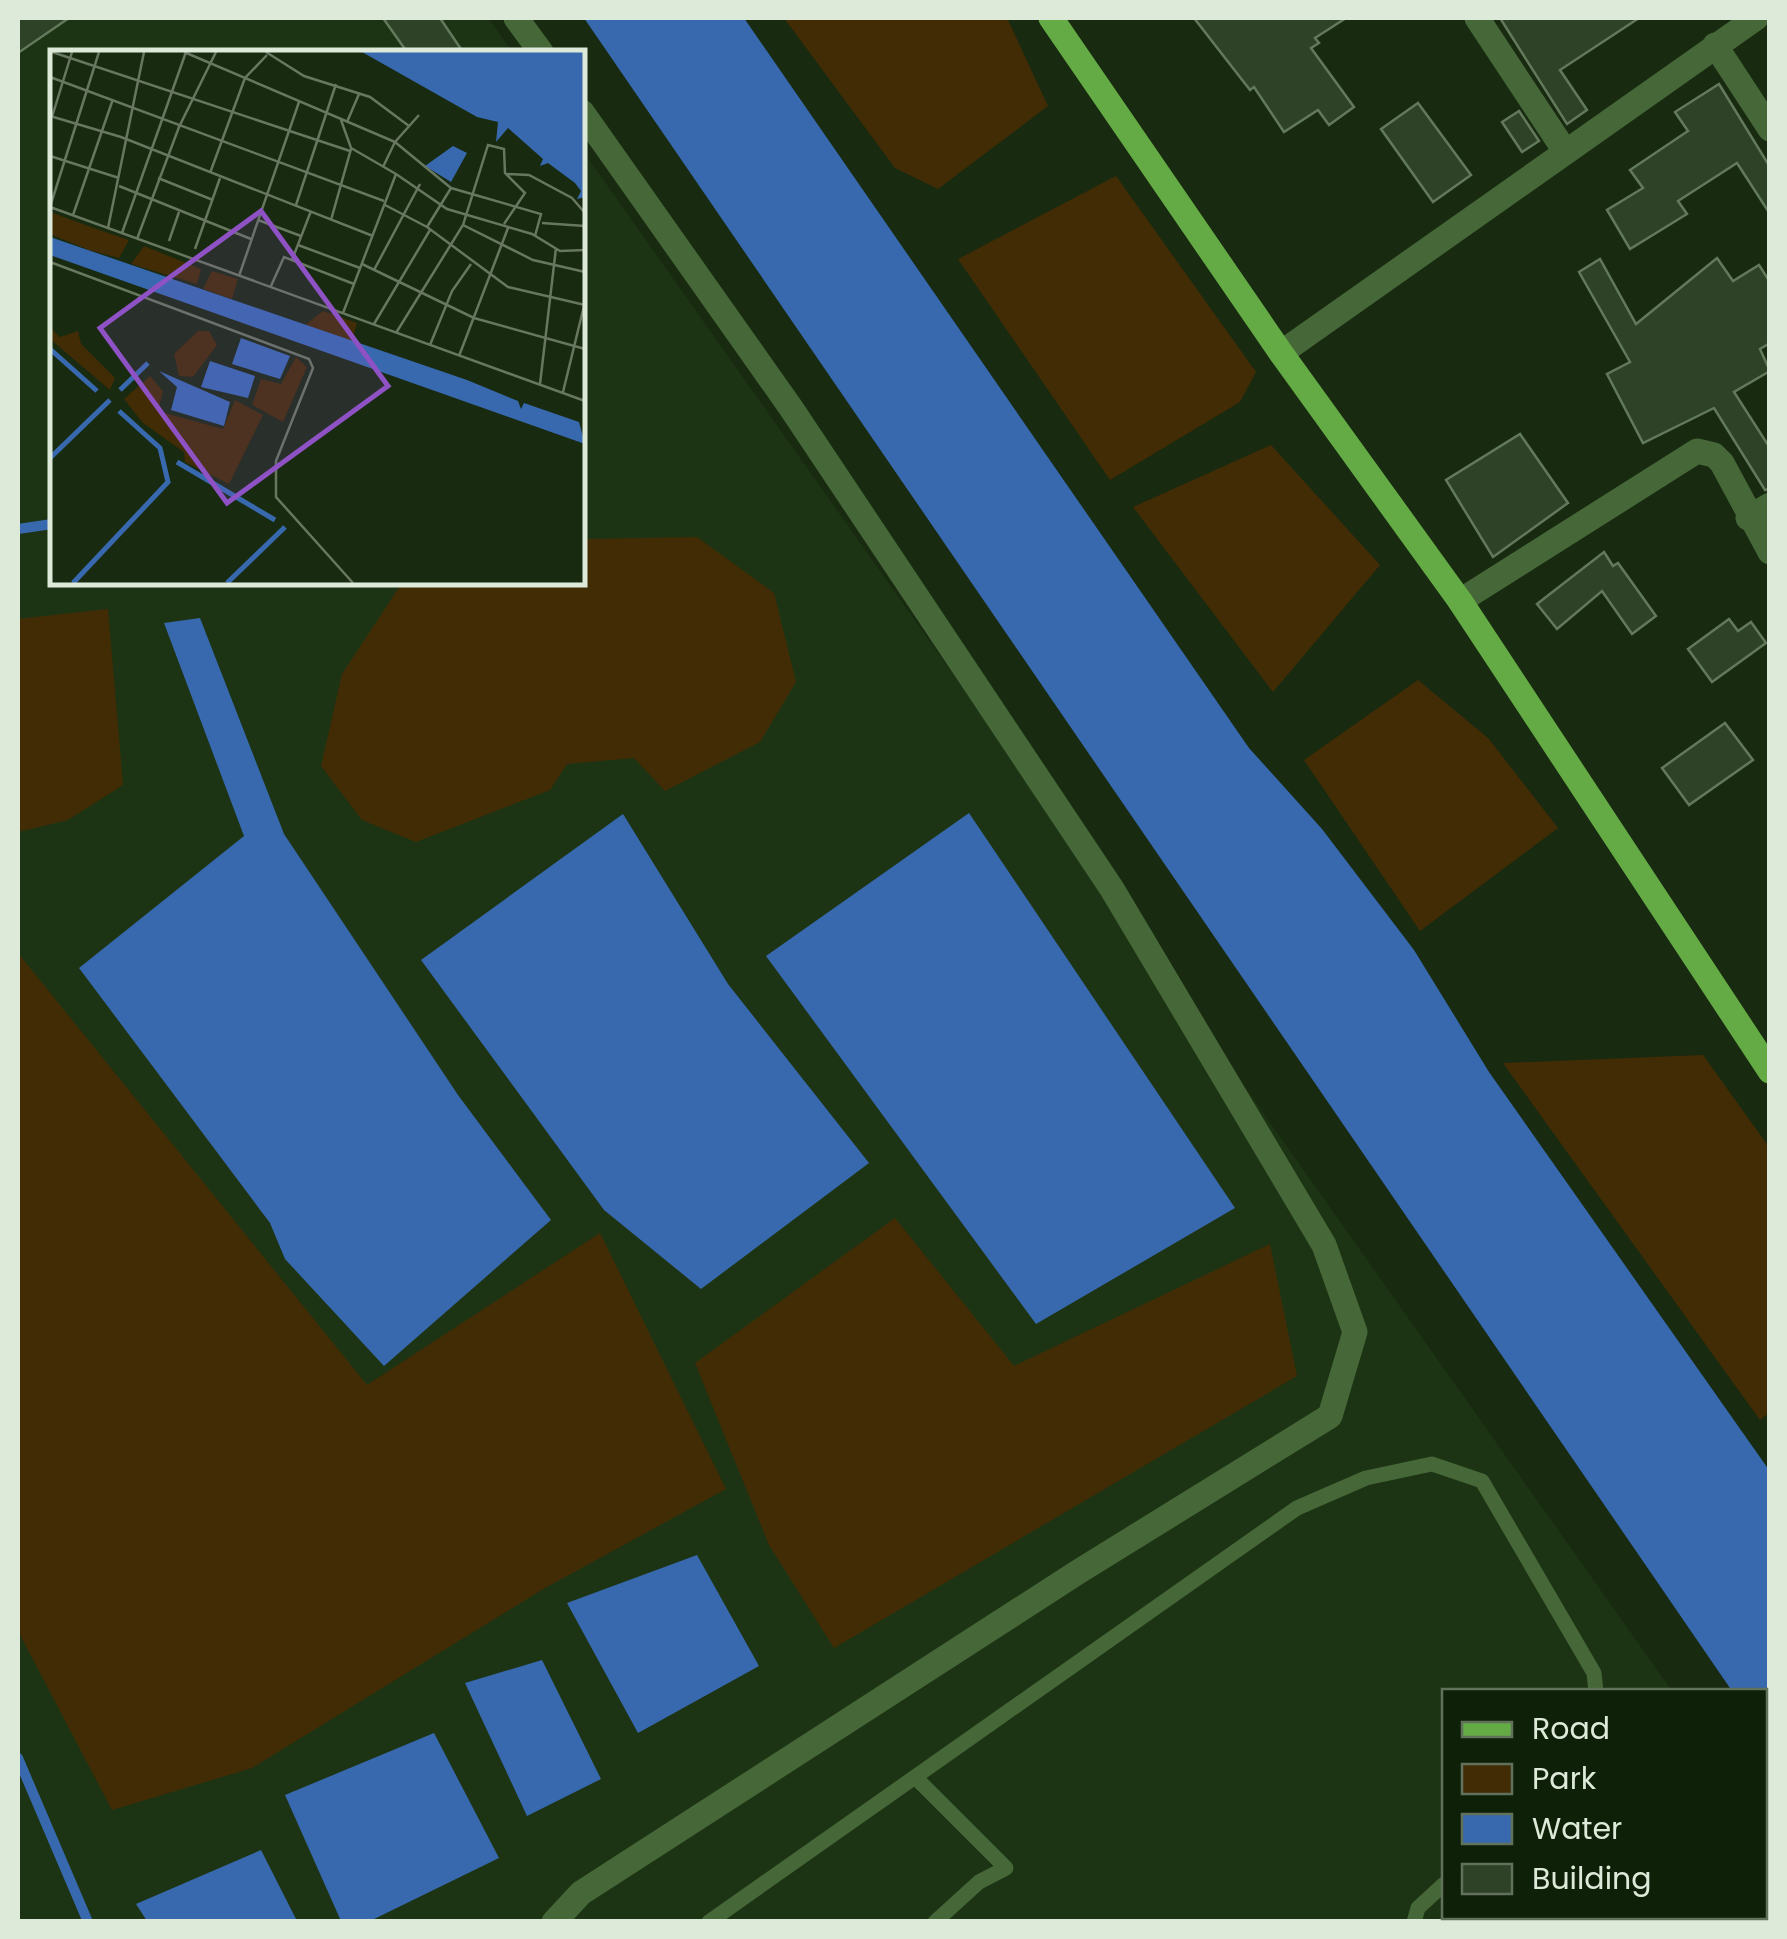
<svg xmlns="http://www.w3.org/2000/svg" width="1787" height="1939" font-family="Poppins,sans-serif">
  <rect width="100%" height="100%" fill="#182a10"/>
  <polygon fill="#1d3414" points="18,18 488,18 513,52 52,52 52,582 582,582 583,151 1672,1691 1444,1692 1444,1916 1764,1916 1765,1822 1770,1829 1769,1921 18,1921"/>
  <g fill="#422c05">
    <polygon points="784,18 1007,18 1048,106 938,189 895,168"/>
    <polygon points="1116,176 1256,372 1240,402 1110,480 958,259"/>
    <polygon points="1271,445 1380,565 1273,692 1133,507"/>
    <polygon points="697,537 774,593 796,682 760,742 665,791 634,758 567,764 550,790 416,842 362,820 321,766 342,674 402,583 582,582 583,539"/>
    <polygon points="108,609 123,785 68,820 18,832 18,619"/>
    <polygon points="1418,680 1488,738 1558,828 1420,931 1304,760"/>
    <polygon points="18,953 367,1385 600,1233 726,1489 545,1588 252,1768 112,1810 18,1631"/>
    <polygon points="1703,1055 1769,1147 1770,1412 1760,1420 1503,1063"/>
    <polygon points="895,1218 1014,1366 1270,1244 1297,1376 834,1648 769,1545 695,1363"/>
  </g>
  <g fill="#3869ae">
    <polygon points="584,18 744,18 1249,748 1322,829 1414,950 1489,1072 1769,1470 1769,1747 1765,1740 1764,1692 1732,1691"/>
    <polygon points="200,618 284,834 458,1095 551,1220 384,1366 285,1259 270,1223 79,968 244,836 164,623"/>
    <polygon points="969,813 1235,1208 1036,1324 766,956"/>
    <polygon points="623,814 728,984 869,1163 701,1289 604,1210 421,960"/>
    <polygon points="697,1555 759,1666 638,1733 567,1603"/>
    <polygon points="542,1660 601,1779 527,1816 465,1683"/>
    <polygon points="434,1733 499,1858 370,1921 341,1921 285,1795"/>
    <polygon points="261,1850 297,1921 147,1921 136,1904"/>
  </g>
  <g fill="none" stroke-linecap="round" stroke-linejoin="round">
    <g stroke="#3869ae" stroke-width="10">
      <polyline points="18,529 52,524"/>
      <polyline points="18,1758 88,1922"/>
    </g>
  </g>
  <g fill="#2e4227" stroke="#63795b" stroke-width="2.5">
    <polygon points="18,18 69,18 18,53"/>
    <polygon points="383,18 440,18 463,52 407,52"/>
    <polygon points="1194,18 1346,18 1315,38 1319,43 1311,48 1354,107 1329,125 1318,110 1284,132 1254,87 1250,90"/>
    <polygon points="1500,18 1639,18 1560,70 1587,110 1567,124"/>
    <polygon points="1719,84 1770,167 1770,214 1737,163 1678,201 1687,214 1630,249 1607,210 1643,188 1630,170 1688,131 1675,112"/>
    <polygon points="1418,103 1471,175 1433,202 1381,129"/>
    <polygon points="1519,111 1539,141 1522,152 1502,122"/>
    <polygon points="1717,258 1733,281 1759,265 1770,282 1770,343 1760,349 1770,371 1734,392 1770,448 1770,489 1765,490 1714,408 1643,443 1607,374 1630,362 1579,272 1600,259 1636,324"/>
    <polygon points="1520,434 1568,503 1493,557 1446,480"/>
    <polygon points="1604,552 1613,566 1618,563 1656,616 1632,634 1602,591 1557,629 1537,604"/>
    <polygon points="1729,619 1738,631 1751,622 1766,643 1712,682 1688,649"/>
    <polygon points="1725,723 1753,760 1689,805 1662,768"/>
  </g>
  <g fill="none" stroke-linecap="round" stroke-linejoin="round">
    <g stroke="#466839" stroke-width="15">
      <polyline points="916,1778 1006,1868 979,1882 935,1922"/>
      <polyline points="1764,1884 1770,1891"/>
      <polyline points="709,1922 1297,1508 1366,1478 1432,1464 1482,1481 1594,1673 1596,1692"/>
      <polyline points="1414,1922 1418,1908 1444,1884"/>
    </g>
    <g stroke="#466839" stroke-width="25">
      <polyline points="516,18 541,52"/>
      <polyline points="1477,18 1565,151"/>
      <polyline points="1715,45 1770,129"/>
      <polyline points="1281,353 1756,18"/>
      <polyline points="1748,518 1770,505"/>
      <polyline points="1460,601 1697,451 1714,455 1722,463 1770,552"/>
      <polyline points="554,1922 581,1893 1078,1572 1330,1416 1355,1332 1324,1245 1112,889 791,408 582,112"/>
    </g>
    <polyline stroke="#64ab45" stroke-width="25" points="1051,18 1281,353 1460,601 1770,1071"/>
  </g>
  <g transform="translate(50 50)">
    <rect width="535" height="535" fill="#182a10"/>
    <path d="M0 162 41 177 79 190 69 208 39 200 0 184ZM94 196 151 219 147 234 81 214ZM162 221 188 229 182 249 153 239ZM273 261 307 273 302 291 255 275ZM0 278 10 287 28 281 31 294 65 328 60 340 0 289ZM148 281H159L167 295 143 327 129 326 124 304ZM246 307 257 317 233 372 202 355 211 329 231 334ZM100 326 113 341 108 361 173 379 185 350 213 365 179 434 135 412 134 402 93 373 74 349Z" fill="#422c05"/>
    <path d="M312 2H535V147L527 149 531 141 525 133 498 113 490 116 493 109 458 78 446 92 448 72 427 67ZM403 96 417 103 401 132 375 116ZM0 187 417 330 468 351 471 359 474 353 529 372 535 394 0 205ZM191 288 240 306 230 329 182 314ZM160 311 205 326 198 348 151 337ZM109 321 180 352 174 376 121 360 127 337Z" fill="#3869ae"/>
    <path fill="none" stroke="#3869ae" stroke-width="5" d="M0 299 47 341M70 340 98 313M0 408 60 350M127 412 225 470M23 533 118 432 110 398 69 361M177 533 235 477"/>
    <path fill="none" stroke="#677760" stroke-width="2.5" d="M2 2 300 101M134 2 345 92 333 117M216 2 254 26 320 47 359 76M0 27 334 151M369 65 345 92 401 138 491 164 485 186M0 66 71 87 323 186M2 67 22 2M291 70 301 98 346 124 293 263M297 72 309 44M0 106 69 128M160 123 195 28 217 5M346 124 397 159 482 184 510 201 535 200M457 124 479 125 522 148 535 163M108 128 163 150M69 136 201 189M246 155 286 34M335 155 377 177 458 237 535 255M0 157 49 2M0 157 535 351M23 165 63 49M208 170 251 186M281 170 301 99M492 173 535 176M413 175 483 210 535 222M377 177 401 138M58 178 94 2M72 183 136 2M87 189 129 77 166 2M119 191 129 162M248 195 310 218M145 199 170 128M242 210 261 161M0 212 259 309 263 318 226 411V447L303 533M312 214 424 268 535 299M324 220 370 134M189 226 249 52M221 236 234 207 304 234M324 274 380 180M346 283 413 175 438 95 454 99 455 123 475 143 454 174M380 295 402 241 421 214M409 306 458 178M490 334 506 198M513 342 534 256"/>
    <path fill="#8f52c4" fill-opacity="0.15" stroke="#8f52c4" stroke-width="5" d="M211 161 338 336 177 453 50 278Z"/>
    <rect width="535" height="535" fill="none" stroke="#deead9" stroke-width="5"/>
  </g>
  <rect width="1787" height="1939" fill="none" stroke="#deead9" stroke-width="40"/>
  <rect x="1442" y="1689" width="325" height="230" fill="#0e2007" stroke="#61715b" stroke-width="2.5"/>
  <rect x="1462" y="1722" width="50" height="15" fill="#64ab45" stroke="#61715b" stroke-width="2.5"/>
  <text x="1532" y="1739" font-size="30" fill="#deead9">Road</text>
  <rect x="1462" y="1764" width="50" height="30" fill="#422c05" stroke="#61715b" stroke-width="2.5"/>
  <text x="1532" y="1789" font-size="30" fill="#deead9">Park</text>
  <rect x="1462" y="1814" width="50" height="30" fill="#3869ae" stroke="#61715b" stroke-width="2.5"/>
  <text x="1532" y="1839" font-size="30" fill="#deead9">Water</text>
  <rect x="1462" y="1864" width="50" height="30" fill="#2e4227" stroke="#61715b" stroke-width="2.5"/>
  <text x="1532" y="1889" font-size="30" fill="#deead9">Building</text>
</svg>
